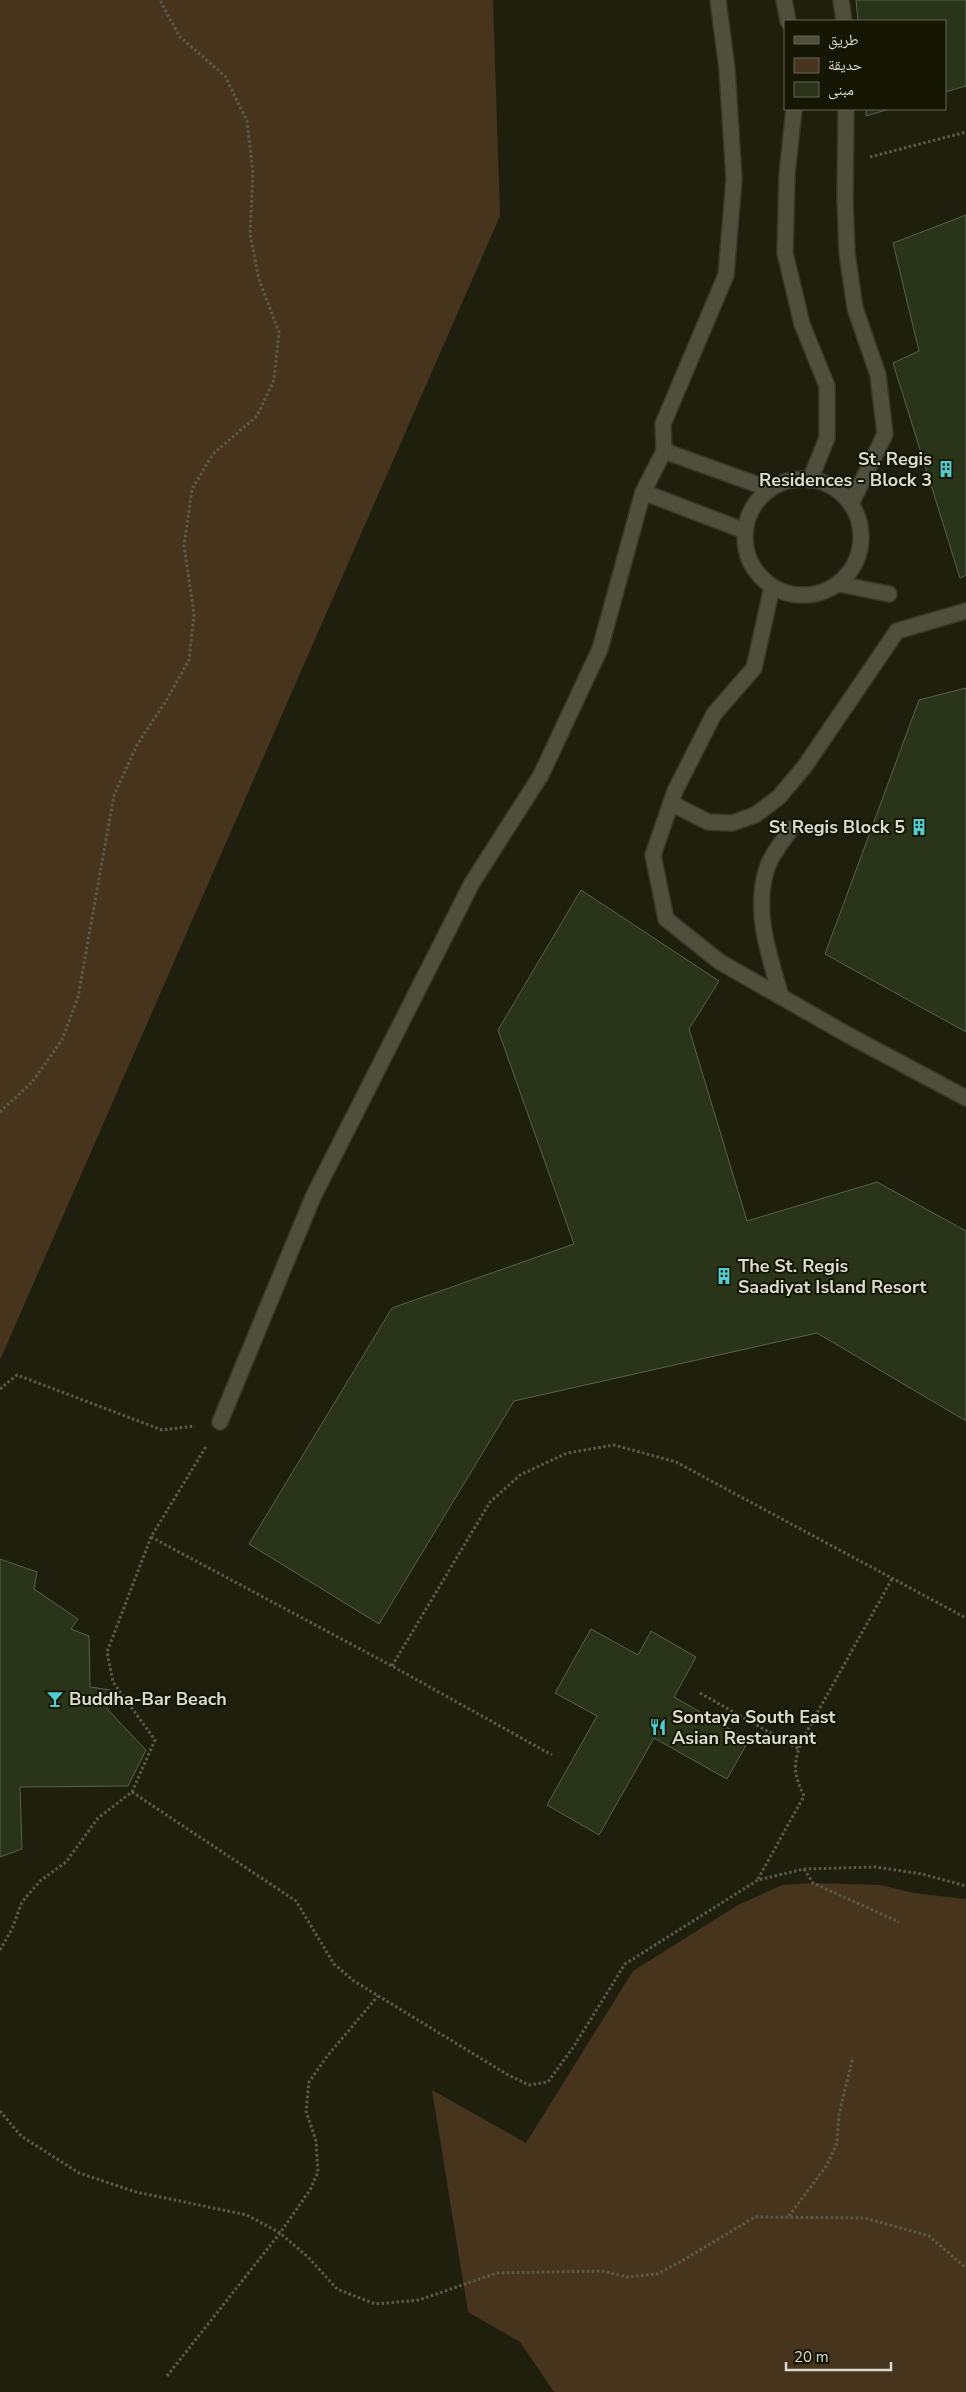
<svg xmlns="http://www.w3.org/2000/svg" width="966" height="2392" font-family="'Nunito Sans','Noto Naskh Arabic',sans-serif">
  <rect width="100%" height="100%" fill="#1f1f0e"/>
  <g fill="#46341d">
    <polygon points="0,0 493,0 500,216 0,1360"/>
    <polygon points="813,1883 880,1885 914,1893 966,1899 966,2392 554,2392 520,2342 468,2312 432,2090 526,2143 633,1971 738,1905 782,1885"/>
  </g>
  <g fill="#293418" stroke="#59614f">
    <polygon points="856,0 966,0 966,86 945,92 945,21 858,21"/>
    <polygon points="866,109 890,109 866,116"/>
    <polygon points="966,215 966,575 960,578 893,363 919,351 893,243"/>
    <polygon points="966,688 966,1032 825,954 919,700"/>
    <polygon points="581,890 719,981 689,1029 747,1221 877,1182 966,1231 966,1421 817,1333 514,1401 379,1624 249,1544 392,1308 574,1244 498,1030"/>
    <polygon points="0,1559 37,1572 34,1589 78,1619 71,1629 89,1636 90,1687 111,1690 107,1709 146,1750 128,1786 20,1787 22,1849 0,1857"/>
    <polygon points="591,1629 638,1655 651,1631 696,1657 674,1697 749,1740 727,1779 654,1738 599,1835 547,1805 597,1716 555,1693"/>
  </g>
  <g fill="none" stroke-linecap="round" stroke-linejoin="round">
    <g stroke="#37372e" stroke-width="18">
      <g id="lane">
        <polyline points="839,584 889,594"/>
        <path d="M781 996C769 955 753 911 767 868 771 855 783 841 791 829"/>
      </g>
    </g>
    <g stroke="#37372e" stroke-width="18">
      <g id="street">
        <polyline points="784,0 788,21"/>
        <polyline points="841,0 844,21"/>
        <polyline points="794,109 787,174 785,253 802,324 827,386 827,438 810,480"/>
        <polyline points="846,109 845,200 847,253 855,308 878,375 885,434 851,504"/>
        <polyline points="664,451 770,489"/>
        <circle cx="803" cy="537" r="58"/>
        <polyline points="643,492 745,531"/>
        <polyline points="772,587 754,668 714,714 675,791 653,855 666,919 720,962 848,1035 966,1098"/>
        <polyline points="671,803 708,822 732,823 755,815 779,797 805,766 897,631 966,611"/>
        <polyline points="220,1422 313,1197 472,883 541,775 600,649 643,492 664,451 663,424 726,275 734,179 727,69 718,0"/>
      </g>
    </g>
    <g stroke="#5b5b4c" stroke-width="3" stroke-dasharray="2.5 2.5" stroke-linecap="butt">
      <polyline points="870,157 966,132"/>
      <polyline points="0,1112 32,1082 62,1040 78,997 114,795 137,745 166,701 189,660 194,614 184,546 192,489 213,454 257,416 274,380 279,332 259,280 250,234 253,173 247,121 225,76 179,36 160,0"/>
      <polyline points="0,1389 17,1375 162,1430 195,1426"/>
      <polyline points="151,1537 392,1666 552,1755"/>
      <polyline points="392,1666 490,1502 520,1475 567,1453 614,1445 676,1462 966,1618"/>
      <polyline points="700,1693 799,1749"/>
      <polyline points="132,1792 296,1901 334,1964 354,1981 508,2075 529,2085 548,2082 574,2046 625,1964 758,1880 804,1869 876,1867 922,1874 966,1886"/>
      <polyline points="804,1869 813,1883 899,1922"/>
      <path d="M758 1879 804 1796C793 1773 793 1764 802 1740L893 1577"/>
      <polyline points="0,1950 12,1929 22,1902 40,1881 66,1862 98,1818 132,1792 155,1740 113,1682 107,1652 151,1537 207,1445"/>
      <polyline points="0,2111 21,2136 79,2173 136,2192 247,2215 280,2233 308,2257 337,2289 375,2304 419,2300 497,2273 602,2271 627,2277 657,2274 680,2262 755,2217 865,2218 929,2236 966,2268"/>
      <polyline points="789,2216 827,2165 837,2143 839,2114 853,2057"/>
      <polyline points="167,2376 280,2233 310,2190 318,2172 316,2141 306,2111 309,2082 328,2055 378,1996"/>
    </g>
    <use href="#lane" stroke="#4e4f3c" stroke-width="15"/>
    <use href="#street" stroke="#4e4f3c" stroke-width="15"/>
  </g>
  <defs>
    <g id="building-bare" transform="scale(1.35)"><path d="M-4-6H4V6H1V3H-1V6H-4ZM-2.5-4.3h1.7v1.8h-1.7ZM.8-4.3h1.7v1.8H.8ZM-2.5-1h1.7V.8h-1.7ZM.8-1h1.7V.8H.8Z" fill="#51ccd1" stroke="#161605" stroke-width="2.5" paint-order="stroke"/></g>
    <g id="bar-bare" transform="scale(1.35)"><path d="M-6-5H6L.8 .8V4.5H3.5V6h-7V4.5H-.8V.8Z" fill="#51ccd1" stroke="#161605" stroke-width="2.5" paint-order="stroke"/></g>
    <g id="restaurant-bare" transform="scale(1.35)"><path d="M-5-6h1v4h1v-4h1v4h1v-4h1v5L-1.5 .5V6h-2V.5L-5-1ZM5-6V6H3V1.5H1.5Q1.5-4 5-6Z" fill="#51ccd1" stroke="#161605" stroke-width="2.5" paint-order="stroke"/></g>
  </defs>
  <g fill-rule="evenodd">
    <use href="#building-bare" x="946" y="469"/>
    <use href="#building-bare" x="919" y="827"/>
    <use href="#building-bare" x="724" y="1276"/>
    <use href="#bar-bare" x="55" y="1699"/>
    <use href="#restaurant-bare" x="658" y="1727"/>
  </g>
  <g text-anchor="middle" stroke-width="4" stroke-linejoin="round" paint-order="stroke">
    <g font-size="18" font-weight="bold" fill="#dbdbd0" stroke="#161605" text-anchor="start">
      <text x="932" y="465" text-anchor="end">St. Regis<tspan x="932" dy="21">Residences - Block 3</tspan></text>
      <text x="905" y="833" text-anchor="end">St Regis Block 5</text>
      <text x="738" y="1272">The St. Regis<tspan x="738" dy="21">Saadiyat Island Resort</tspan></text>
      <text x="69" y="1705">Buddha-Bar Beach</text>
      <text x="672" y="1723">Sontaya South East<tspan x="672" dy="21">Asian Restaurant</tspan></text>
    </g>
  </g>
  <rect x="784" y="20" width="162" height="90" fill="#161605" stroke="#656556"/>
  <rect x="794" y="36" width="25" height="8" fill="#4e4f3c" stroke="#656556"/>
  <text x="828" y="45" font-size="15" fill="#dbdbd0">طريق</text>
  <rect x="794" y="58" width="25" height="15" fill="#46341d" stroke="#656556"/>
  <text x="828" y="70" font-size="15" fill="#dbdbd0">حديقة</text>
  <rect x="794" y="82" width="25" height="15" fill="#293418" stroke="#656556"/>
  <text x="828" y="95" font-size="15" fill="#dbdbd0">مبنى</text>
  <path d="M786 2362v8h105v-8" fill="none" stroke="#dbdbd0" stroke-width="2.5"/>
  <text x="794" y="2362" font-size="15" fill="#dbdbd0" stroke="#161605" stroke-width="4" paint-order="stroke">20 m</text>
</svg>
